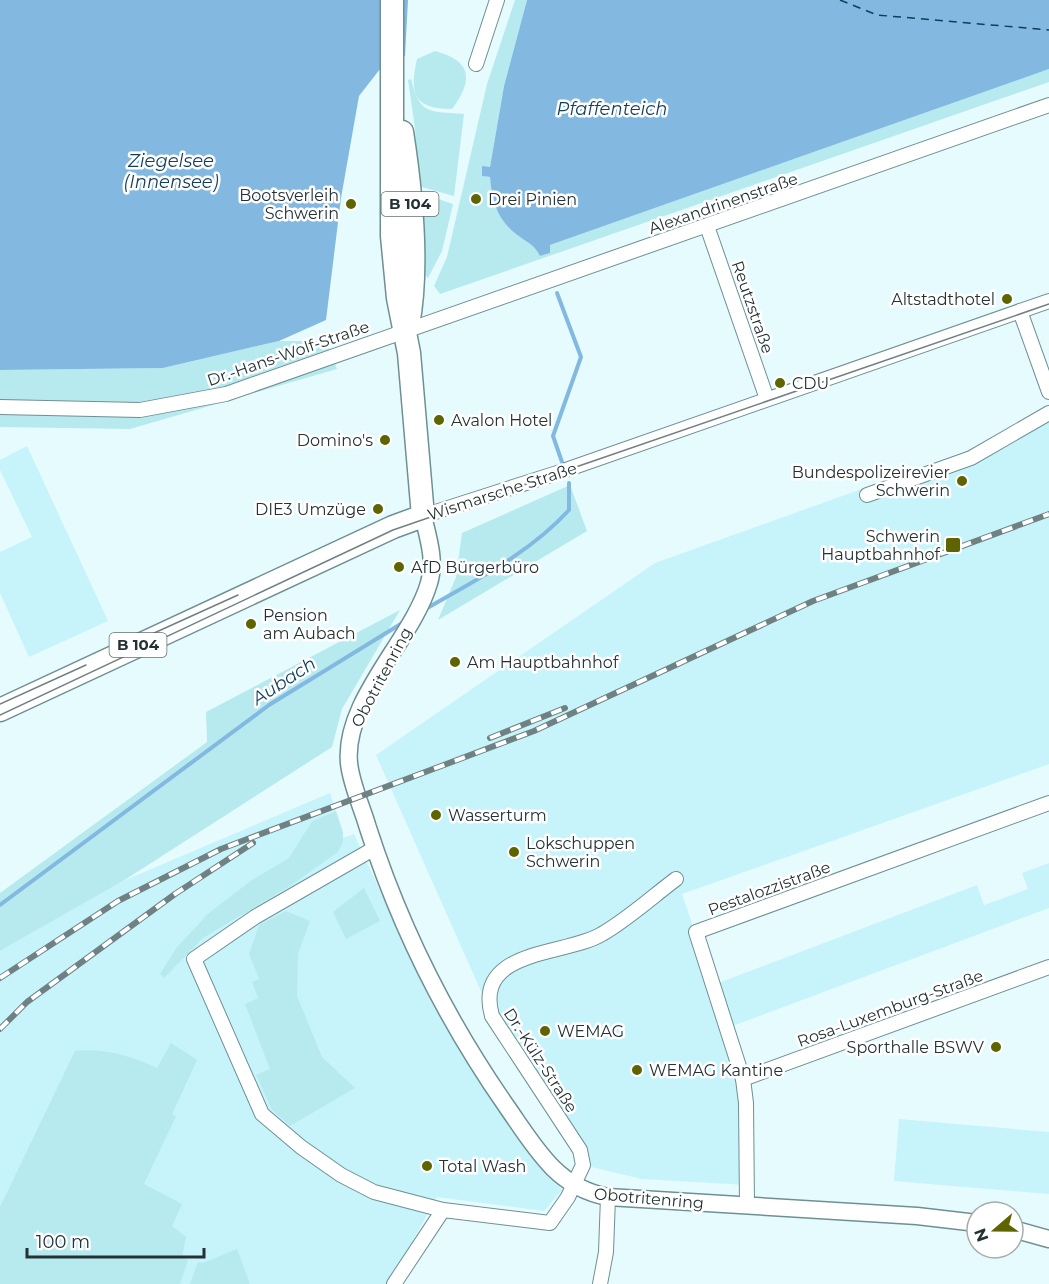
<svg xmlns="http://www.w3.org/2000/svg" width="1049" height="1284" font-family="Montserrat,sans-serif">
  <rect width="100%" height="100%" fill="#e6fbfe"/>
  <g fill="#c6f4fa">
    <polygon points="1049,422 1049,764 682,894 713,985 977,885 984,905 1028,889 1022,873 1049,863 1049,908 727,1028 743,1079 747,1185 642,1179 583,1165 492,1016 376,755 655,563"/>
    <polygon points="27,446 108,621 29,657 0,593 0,552 32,537 0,470 0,460"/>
    <polygon points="330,793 336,811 312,821 290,858 354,834 430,1000 486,1092 562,1190 544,1211 437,1197 389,1284 0,1284 0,951 123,881"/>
    <polygon points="899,1119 1049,1132 1049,1194 894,1181"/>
  </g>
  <g fill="#b7eaef">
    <path d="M515 0H527L504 86 490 167 483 176 490 177C492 203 498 222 520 237 530 244 534 245 540 256L550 253V245L1049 69V82L440 294 434 286 447 257 487 84Z"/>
    <path d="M435 51C473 61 473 81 452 109 414 109 409 94 417 59Z"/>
    <path d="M411 79C420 116 430 111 464 114L454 196 418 186 415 128 408 80Z"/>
    <polygon points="418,192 453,204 442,251 428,278 424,274"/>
    <polygon points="279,341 326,341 337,369 130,429 0,427 0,370 163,368"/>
    <polygon points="570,485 587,531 438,620 456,577 462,533"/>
    <polygon points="400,610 342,709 332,747 123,881 0,951 0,893 207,742 206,712"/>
    <polygon points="336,811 343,832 343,842 338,852 290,886 203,938 164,978 160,974 177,947 209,913 252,880 289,858 312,821"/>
    <polygon points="364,888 380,921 346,939 333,912"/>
    <polygon points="286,911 310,921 298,954 297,996 322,1057 355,1088 290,1126 272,1110 256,1075 270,1069 245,1004 258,998 252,982 259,979 249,954 259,925"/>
    <path d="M171 1043 197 1060 172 1114 176 1116 144 1184 182 1204 172 1226 186 1237 182 1257 188 1260 180 1284H0V1207L75 1051C104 1048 131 1056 157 1068Z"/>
    <polygon points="237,1249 250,1284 190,1284 198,1262 203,1263"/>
  </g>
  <g fill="#83b9e1">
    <polygon points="0,0 408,0 405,56 380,58 380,69 359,96 341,198 326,320 279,341 163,368 0,370"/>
    <path d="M527 0H1049V69L550 245V253L540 256C534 245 530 244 520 237 498 222 492 203 490 177L482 176V166L490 167 504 86Z"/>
  </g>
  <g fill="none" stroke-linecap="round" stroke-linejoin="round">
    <g stroke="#83b9e1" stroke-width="4">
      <polyline points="557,293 581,357 553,436 562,462"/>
      <path d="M424 610C474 581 530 553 569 510V483"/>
      <polyline points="0,905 269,705 404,622"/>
    </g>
    <polyline stroke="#133d59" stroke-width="1.5" stroke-dasharray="8 6" stroke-linecap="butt" points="840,0 877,15 1049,30"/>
    <g stroke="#6e9093" stroke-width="16">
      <g id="minor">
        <polyline points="476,64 497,0"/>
        <polyline points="707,226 767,399"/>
        <polyline points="1020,311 1049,392"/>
        <polyline points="0,407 140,410 226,394 1049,105"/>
        <polyline points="867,495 971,458 1049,413"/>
        <polyline points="423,516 557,473 1049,301"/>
        <path d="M375 848 255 917 194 959 262 1114 301 1147 341 1175 374 1192 443 1210 550 1223 568 1197 583 1165 580 1150 492 1016C473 948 566 956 602 934 628 919 652 897 676 879"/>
        <polyline points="743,1079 1049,967"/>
        <polyline points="747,1205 746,1103 743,1079 696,932 1049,803"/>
        <polyline points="394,1284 443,1210"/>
        <polyline points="600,1284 606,1252 608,1197"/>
      </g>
    </g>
    <g stroke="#6e9093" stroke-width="19">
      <g id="tertiary">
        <path d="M423 516C428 537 436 561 429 583 413 639 343 701 349 763 351 784 362 807 368 828 400 927 447 1021 507 1107 521 1127 535 1150 553 1168 568 1183 587 1193 608 1197L917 1216 977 1223"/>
        <polyline points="1013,1229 1049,1239"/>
      </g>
    </g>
    <g stroke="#6e9093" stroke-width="25">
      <g id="primary">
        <path d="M402 132C411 190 419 267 408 325"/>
        <polyline points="0,710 393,527 423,516 409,353 398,298 392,236 392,0"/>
      </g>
    </g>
    <use href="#minor" stroke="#fff" stroke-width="14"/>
    <use href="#tertiary" stroke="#fff" stroke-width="16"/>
    <use href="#primary" stroke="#fff" stroke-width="22"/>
    <g stroke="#708183" stroke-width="1.5">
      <polyline points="110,653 238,595"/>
      <polyline points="0,704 86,665"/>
      <polyline points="0,715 393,530 1049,304"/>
    </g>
    <g stroke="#708183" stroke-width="6">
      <g id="rail">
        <polyline points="490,738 565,708"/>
        <polyline points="0,978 118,901 221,849 534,731 813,601 1049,514"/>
        <polyline points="0,1029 27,1002 175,894 253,843"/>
      </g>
    </g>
    <use href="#rail" stroke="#fff" stroke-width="4" stroke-dasharray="11" stroke-linecap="butt"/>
  </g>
  <g fill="#5d6400" stroke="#fff" stroke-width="2">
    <circle cx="476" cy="199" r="6"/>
    <circle cx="351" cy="204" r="6"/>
    <circle cx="1007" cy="299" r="6"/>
    <circle cx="780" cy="383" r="6"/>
    <circle cx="439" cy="420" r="6"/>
    <circle cx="385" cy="440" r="6"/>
    <circle cx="962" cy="481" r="6"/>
    <circle cx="378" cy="509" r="6"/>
    <rect x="945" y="537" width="16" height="16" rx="3"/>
    <circle cx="399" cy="567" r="6"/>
    <circle cx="251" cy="624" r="6"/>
    <circle cx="455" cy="662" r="6"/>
    <circle cx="436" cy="815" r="6"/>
    <circle cx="514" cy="852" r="6"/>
    <circle cx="545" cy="1031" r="6"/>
    <circle cx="996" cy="1047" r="6"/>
    <circle cx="637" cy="1070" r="6"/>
    <circle cx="427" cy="1166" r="6"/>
  </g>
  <g text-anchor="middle" stroke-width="5" stroke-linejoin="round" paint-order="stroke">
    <g fill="#fff" stroke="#667070" stroke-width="1.5">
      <rect x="381.5" y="192" width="57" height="24" rx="4.5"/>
      <rect x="109.5" y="633" width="57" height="24" rx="4.5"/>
    </g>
    <g font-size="15" font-weight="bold" fill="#243233">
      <text x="410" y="209">B 104</text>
      <text x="138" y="650">B 104</text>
    </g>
    <g font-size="16" fill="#243233" stroke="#fff" text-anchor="start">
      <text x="339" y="201" text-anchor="end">Bootsverleih<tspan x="339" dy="18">Schwerin</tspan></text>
      <text x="488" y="205">Drei Pinien</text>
      <text x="995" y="305" text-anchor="end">Altstadthotel</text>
      <text x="792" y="389">CDU</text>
      <text x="451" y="426">Avalon Hotel</text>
      <text x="373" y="446" text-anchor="end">Domino's</text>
      <text x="950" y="478" text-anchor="end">Bundespolizeirevier<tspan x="950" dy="18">Schwerin</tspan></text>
      <text x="366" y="515" text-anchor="end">DIE3 Umzüge</text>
      <text x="940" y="542" text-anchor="end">Schwerin<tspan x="940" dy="18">Hauptbahnhof</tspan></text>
      <text x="411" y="573">AfD Bürgerbüro</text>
      <text x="263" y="621">Pension<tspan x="263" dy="18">am Aubach</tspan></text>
      <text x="467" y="668">Am Hauptbahnhof</text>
      <text x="448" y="821">Wasserturm</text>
      <text x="526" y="849">Lokschuppen<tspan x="526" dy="18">Schwerin</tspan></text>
      <text x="557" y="1037">WEMAG</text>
      <text x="984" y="1053" text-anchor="end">Sporthalle BSWV</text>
      <text x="649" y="1076">WEMAG Kantine</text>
      <text x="439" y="1172">Total Wash</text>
    </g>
    <g font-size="16" fill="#243233" stroke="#fff">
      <text transform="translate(723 203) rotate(-19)" y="6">Alexandrinenstraße</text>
      <text transform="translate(753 307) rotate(71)" y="6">Reutzstraße</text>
      <text transform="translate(288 353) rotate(-19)" y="6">Dr.-Hans-Wolf-Straße</text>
      <text transform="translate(502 491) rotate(-18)" y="6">Wismarsche Straße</text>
      <text transform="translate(381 677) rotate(-62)" y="6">Obotritenring</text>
      <text transform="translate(769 888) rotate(-20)" y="6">Pestalozzistraße</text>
      <text transform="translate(890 1008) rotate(-20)" y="6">Rosa-Luxemburg-Straße</text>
      <text transform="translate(541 1060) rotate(57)" y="6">Dr.-Külz-Straße</text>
      <text transform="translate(649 1198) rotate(5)" y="6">Obotritenring</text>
    </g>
    <g font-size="18" font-style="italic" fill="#133d59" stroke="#fff">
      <text x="612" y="115">Pfaffenteich</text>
      <text x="171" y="167">Ziegelsee<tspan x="171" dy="21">(Innensee)</tspan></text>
      <text transform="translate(284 681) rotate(-33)" y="6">Aubach</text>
    </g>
  </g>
  <g transform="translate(995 1230) rotate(250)"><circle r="28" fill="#ffffff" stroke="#a7adad" stroke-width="1.5"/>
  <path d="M0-4.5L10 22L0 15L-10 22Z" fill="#5d6400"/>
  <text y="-9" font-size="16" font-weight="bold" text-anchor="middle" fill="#243233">N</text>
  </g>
  <path d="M27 1248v9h177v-9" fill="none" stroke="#243233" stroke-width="3"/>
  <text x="36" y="1248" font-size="18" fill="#243233" stroke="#ffffff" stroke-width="4.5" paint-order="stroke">100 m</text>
</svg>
